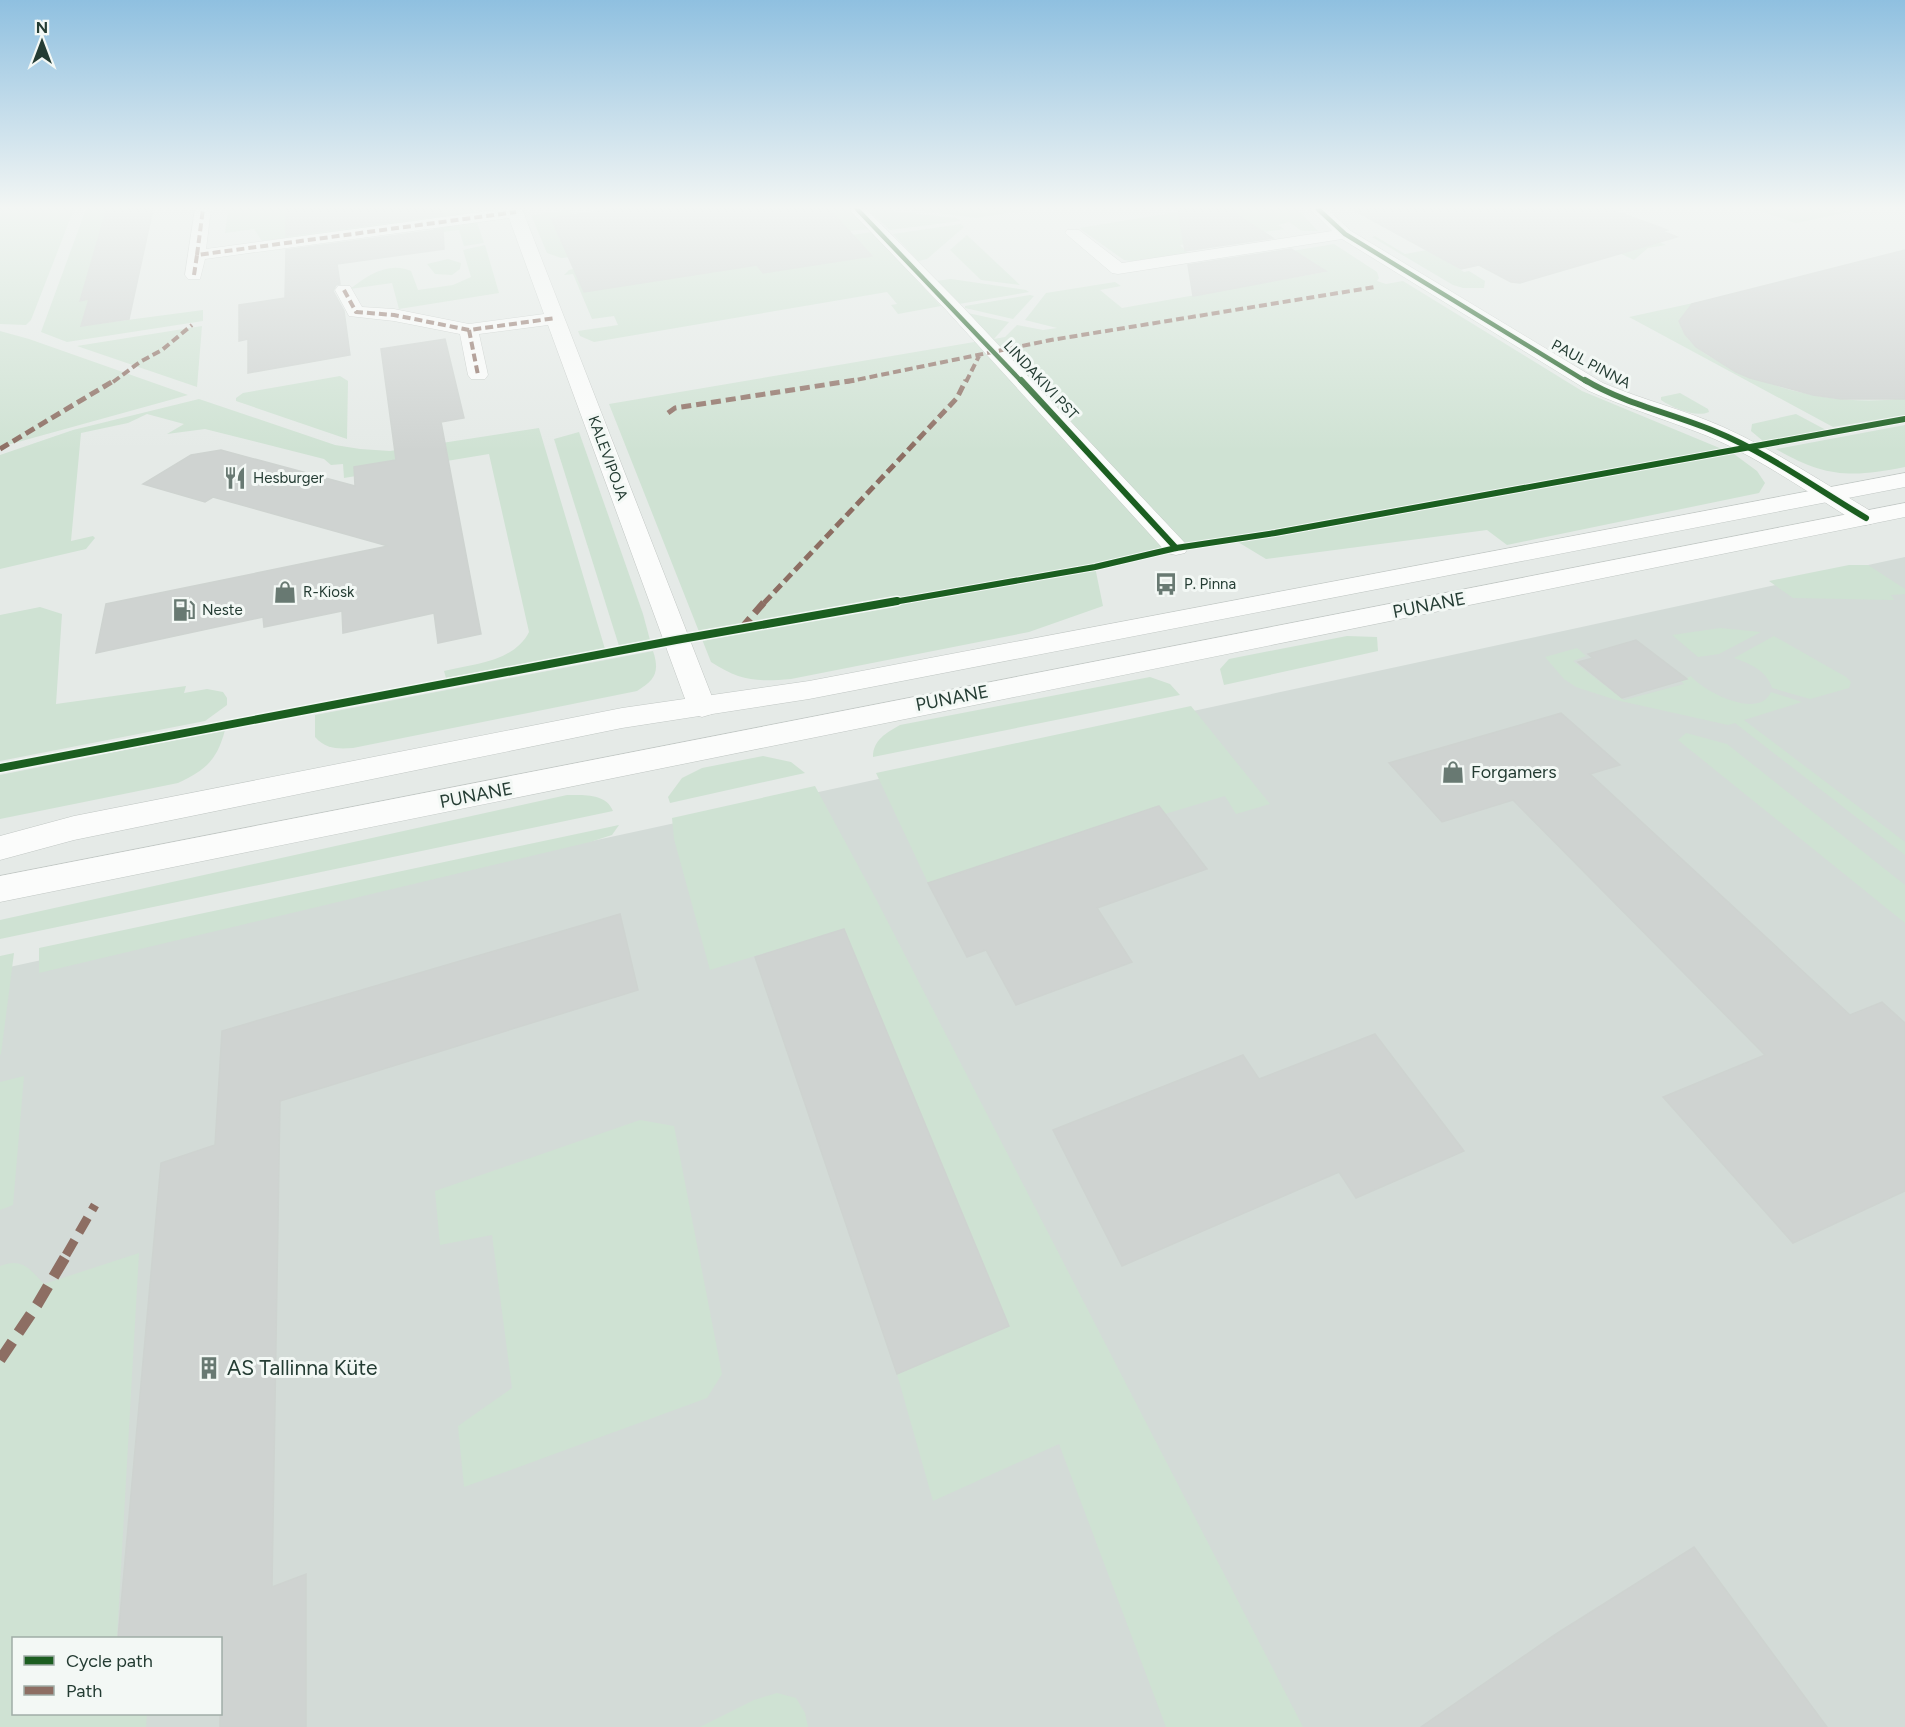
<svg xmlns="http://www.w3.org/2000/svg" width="1905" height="1727" font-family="Figtree,sans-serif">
  <rect width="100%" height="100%" fill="#e5eae7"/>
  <path fill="#d3dbd7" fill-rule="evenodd" d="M1905 557V1727H0V969ZM14 1638H220V1714H14Z"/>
  <g fill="#cfe2d3">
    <polygon points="0,209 74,209 31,320 26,325 0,324"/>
    <polygon points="86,209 131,209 106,212 80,300 89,299 82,326 203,310 203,321 67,342 41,332"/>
    <polygon points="228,209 285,209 285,211 473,209 474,213 262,241 254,229 225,233"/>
    <polygon points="781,209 850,209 869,229 561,258 547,253 531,215 570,210 573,215 551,218 558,232 723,217"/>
    <polygon points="905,209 955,209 957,211 971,209 1028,210 977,218"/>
    <polygon points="1227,209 1297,209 1318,231 1302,231 1289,222 1278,225 1284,229 1180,245 1189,254 1133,261 1124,260 1079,228 1178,212 1183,216"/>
    <polygon points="1479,209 1578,209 1563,214 1647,246 1659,242 1666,245 1648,248 1634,260 1577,233 1444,259 1464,272 1469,271 1485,281 1484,288 1463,288 1453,285 1372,237 1375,236 1405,254 1438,248"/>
    <polygon points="1753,209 1827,209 1836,212 1863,209 1796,223"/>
    <polygon points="882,210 956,218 960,221 890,230 869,211"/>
    <polygon points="477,222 484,243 464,246 459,230 434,233 433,228"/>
    <polygon points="961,224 964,227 927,259 918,261 893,234"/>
    <polygon points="872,232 941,306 898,314 891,305 897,304 887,292 594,342 580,336 578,331 618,325 614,316 592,319 573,274 564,275 569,270 577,268 757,265 763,273 871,256 831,238"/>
    <polygon points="967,235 1020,285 981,280 950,250"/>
    <path d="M1334 244 1377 272 1379 278 1377 281 1386 284 1403 281 1582 391 1734 454 1757 471 1765 483 1759 493 1507 545 1487 530 1266 559 1233 539 1095 567 1103 606 1029 632 791 679C757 682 740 681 711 662L609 404 992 339 968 313 1009 322 994 339 1005 337 1017 325 1043 330 1057 328 1025 320 1046 293 1115 282 1121 286 1100 290 1122 308 1325 272 1274 254Z"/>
    <path d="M485 245 499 293 399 309 392 283 350 289C367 276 388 261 411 271L418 290 453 285 471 277 463 250Z"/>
    <polygon points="448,259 461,263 460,269 452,275 435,274 427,264"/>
    <polygon points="951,279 1026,290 1029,292 959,304 936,281"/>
    <polygon points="1030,295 1034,296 1013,319 965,308 965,306"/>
    <path d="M1707 300 1682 322C1684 342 1702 352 1718 361 1774 391 1841 407 1905 398V415L1833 427 1629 317Z"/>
    <polygon points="202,326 197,387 77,346"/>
    <polygon points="0,331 29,339 188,395 0,447"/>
    <polygon points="340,376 348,381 347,439 236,401 236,398 243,393"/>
    <path d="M1680 393 1708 409 1709 412C1696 418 1673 408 1661 400V397Z"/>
    <path d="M199 399 335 445 360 449 390 451 539 428 605 649 446 678 444 671C473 664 514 662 529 632L489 454 344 478 343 464 331 465 324 459 205 429 167 434 184 424 147 414 128 423 81 433 71 541 93 536 95 538 86 549 0 569V455L73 430Z"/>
    <polygon points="1796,414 1826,430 1763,441 1751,431 1752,424"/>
    <path d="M1905 425V467C1851 478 1824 477 1776 449Z"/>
    <polygon points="579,432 643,614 650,640 619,646 554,439"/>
    <polygon points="1849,565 1868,565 1905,589 1905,594 1891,595 1894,600 1793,598 1769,581"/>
    <polygon points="40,607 62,614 56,704 186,686 184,693 207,689 223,692 227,698 227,705 205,721 0,761 0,615"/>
    <polygon points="1720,628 1761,632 1719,654 1698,657 1672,635"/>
    <polygon points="1347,636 1377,637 1378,651 1224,685 1220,669 1229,659"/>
    <path d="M1774 636 1846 677 1851 682 1849 688 1810 699 1772 688C1767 671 1749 663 1734 658Z"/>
    <path d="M1577 648 1586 656 1573 661 1624 700 1684 684 1681 681 1691 676C1704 692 1759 720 1771 692L1802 702 1744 720 1905 842V855L1735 723 1728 725 1616 700 1576 687 1564 679 1545 657Z"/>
    <path d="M653 651C660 672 655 680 637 691L353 748C337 749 326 749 315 737V715Z"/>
    <path d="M1150 677 1170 684 1180 695 873 757C873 740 886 733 900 725Z"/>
    <polygon points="1191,706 1270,804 1236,814 1225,796 1165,814 1159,806 928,883 876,773"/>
    <path d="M225 730C217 760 206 770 178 783L0 819V775Z"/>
    <polygon points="1686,733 1727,744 1905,885 1905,923 1678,740"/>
    <polygon points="763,756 791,762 805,773 670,803 668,797 682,778 702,768"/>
    <polygon points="815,786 876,899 1303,1727 1166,1727 1059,1444 933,1501 897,1374 1009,1326 843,929 710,970 674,839 672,818"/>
    <path d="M567 795C583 795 606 793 613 811L0 939V920Z"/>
    <polygon points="619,825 612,835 590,842 39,973 39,948"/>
    <polygon points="14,953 1,1054 0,1055 0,956"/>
    <polygon points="24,1076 13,1205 0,1210 0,1082"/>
    <polygon points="640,1120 674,1126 722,1374 707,1398 464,1487 458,1426 512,1388 492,1235 440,1245 435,1191"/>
    <path d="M139 1253 117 1638H14V1714H147L146 1727H0V1266C23 1257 30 1270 44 1284Z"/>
    <polygon points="777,1693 796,1698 805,1713 808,1727 700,1727 754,1700"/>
  </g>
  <g fill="#cfd3d1" stroke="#ced3d0" stroke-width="1.5">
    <polygon points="131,209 153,209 129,319 81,326 89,299 80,301 106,212"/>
    <polygon points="286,209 441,209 442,215 286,236"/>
    <polygon points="614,209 829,209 872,256 763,273 757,265 584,292 551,218"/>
    <polygon points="1178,209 1228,209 1273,238 1185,251"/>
    <polygon points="1352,209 1610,209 1667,230 1662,231 1677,237 1520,283 1511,282 1479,265 1461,269"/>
    <polygon points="443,229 444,249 337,264 340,284 336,285 333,291 344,311 350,355 248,373 248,339 239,341 239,305 285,298 286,250"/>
    <polygon points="1291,249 1326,271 1193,296 1188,265"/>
    <polygon points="1905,250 1905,399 1841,399 1813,395 1750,378 1736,372 1696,347 1685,334 1679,321 1692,304"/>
    <polygon points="445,339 464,418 441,422 481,634 438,643 434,613 343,633 342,611 264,627 263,617 96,653 106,604 388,546 213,497 205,502 143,484 191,455 221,450 355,486 354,467 396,460 381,349"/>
    <polygon points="1636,640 1687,679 1622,698 1578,662 1593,658 1588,654"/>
    <polygon points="1561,713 1620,765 1590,774 1850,1015 1882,1002 1905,1023 1905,1191 1793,1243 1663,1097 1765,1055 1513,800 1442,822 1389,763"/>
    <polygon points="1159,806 1207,869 1097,908 1132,962 1016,1005 986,950 967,957 928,883"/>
    <polygon points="620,914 638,990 280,1101 272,1587 306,1574 306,1727 220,1727 220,1638 118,1638 161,1163 215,1145 222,1031"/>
    <polygon points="844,929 1009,1326 897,1374 755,957"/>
    <polygon points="1375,1034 1464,1151 1356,1198 1339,1172 1122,1266 1053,1130 1243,1055 1259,1079"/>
    <polygon points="1694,1547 1827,1727 1421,1727 1556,1634"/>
  </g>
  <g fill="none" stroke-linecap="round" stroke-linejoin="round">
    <g stroke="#c2c7c4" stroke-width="1">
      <g id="street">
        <polygon points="195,209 211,209 206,249 503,209 522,209 716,707 712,714 702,717 692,714 688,707 548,325 479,334 488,375 485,379 471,379 468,375 460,334 394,321 349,316 335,290 338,286 350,286 362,307 394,309 469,324 544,314 509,218 205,259 200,279 188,279 185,275"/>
        <polygon points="849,209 866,209 959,303 1185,543 1188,548 1185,553 1176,555 1167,553 947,311"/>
        <path d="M1310 209H1327L1351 231 1603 383C1643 400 1685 410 1723 427 1776 451 1825 484 1874 513L1878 518 1874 523 1866 525 1858 523C1810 494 1757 456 1705 435 1667 420 1627 408 1589 391L1342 239 1118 274 1112 273 1065 233 1067 230H1079L1122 263 1332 231Z"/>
      </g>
    </g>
    <g stroke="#c1c7c4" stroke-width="1">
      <g id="secondary">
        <polygon points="1905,473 1905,487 809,699 622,728 74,840 0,860 0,836 74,816 622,708 809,681"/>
        <polygon points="1905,503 1905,517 0,902 0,876"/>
      </g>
    </g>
    <use href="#street" fill="#fbfcfb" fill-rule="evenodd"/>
    <use href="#secondary" fill="#fbfcfb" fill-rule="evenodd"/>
    <g stroke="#8d6e63" stroke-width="4" stroke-dasharray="8 4" stroke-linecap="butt">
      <polyline points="197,255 203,209"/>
      <polyline points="194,275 197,255 516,212"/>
      <polyline points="344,290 356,312 394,315 469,330 556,318"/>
      <polyline points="469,330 478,375"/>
      <polyline points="113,382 140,362 162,350 192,325"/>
      <polyline points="846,382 1051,340 1375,287"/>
      <polyline points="966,382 979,356"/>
    </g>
    <g stroke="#8d6e63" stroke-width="5" stroke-dasharray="10 5" stroke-linecap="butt">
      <polyline points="668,413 675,408 856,380"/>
      <polyline points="0,449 115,380"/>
      <polyline points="764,603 957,398 966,380"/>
    </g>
    <polyline stroke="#8d6e63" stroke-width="7" stroke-dasharray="14 7" stroke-linecap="butt" points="741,629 765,601"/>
    <polyline stroke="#8d6e63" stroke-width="9" stroke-dasharray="17 9" stroke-linecap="butt" points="66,1255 95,1205"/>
    <polyline stroke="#8d6e63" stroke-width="11" stroke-dasharray="22 11" stroke-linecap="butt" points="0,1360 37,1305 67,1254"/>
    <g stroke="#f3f8f5" stroke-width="7">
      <g id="cycleway-far2">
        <polyline points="857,209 1022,382"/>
        <polyline points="1318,209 1345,234 1587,382"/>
      </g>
    </g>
    <g stroke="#f3f8f5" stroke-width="8">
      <g id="cycleway-far1">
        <polyline points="1021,380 1176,548"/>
        <path d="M1585 380C1625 404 1671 413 1714 431 1766 452 1817 489 1866 518"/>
        <polyline points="888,603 1095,567 1176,548 1275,533 1905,419"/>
      </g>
    </g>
    <g stroke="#f3f8f5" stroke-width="11">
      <polyline id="cycleway" points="0,768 676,640 897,601"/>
    </g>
    <use href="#cycleway-far2" stroke="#1b5e20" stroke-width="4.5"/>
    <use href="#cycleway-far1" stroke="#1b5e20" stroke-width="6"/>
    <use href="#cycleway" stroke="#1b5e20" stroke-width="8"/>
  </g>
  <linearGradient id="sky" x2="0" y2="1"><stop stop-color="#8fc0e0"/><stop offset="0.46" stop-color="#f3f6f4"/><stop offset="1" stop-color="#f3f6f4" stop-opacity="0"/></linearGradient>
  <rect width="1905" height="451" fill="url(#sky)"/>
  <defs>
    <g id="restaurant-bare" transform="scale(1.8)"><path d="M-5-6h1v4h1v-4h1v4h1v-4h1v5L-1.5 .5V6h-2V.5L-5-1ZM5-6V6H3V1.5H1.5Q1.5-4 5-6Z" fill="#687972" stroke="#f3f8f5" stroke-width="2.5" paint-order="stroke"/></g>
    <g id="bus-bare" transform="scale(1.8)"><path d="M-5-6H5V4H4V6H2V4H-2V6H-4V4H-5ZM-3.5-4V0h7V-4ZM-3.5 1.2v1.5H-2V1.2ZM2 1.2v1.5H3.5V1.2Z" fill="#687972" stroke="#f3f8f5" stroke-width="2.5" paint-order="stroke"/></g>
    <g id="shop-bare" transform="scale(1.8)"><path d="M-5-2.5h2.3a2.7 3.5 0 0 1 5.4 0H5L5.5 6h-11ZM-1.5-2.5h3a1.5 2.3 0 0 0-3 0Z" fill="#687972" stroke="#f3f8f5" stroke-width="2.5" paint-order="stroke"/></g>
    <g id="fuel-bare" transform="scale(1.8)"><path d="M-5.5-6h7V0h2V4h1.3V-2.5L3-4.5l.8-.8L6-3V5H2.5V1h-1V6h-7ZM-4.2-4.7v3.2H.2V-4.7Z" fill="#687972" stroke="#f3f8f5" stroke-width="2.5" paint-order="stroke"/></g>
    <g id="building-bare" transform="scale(1.8)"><path d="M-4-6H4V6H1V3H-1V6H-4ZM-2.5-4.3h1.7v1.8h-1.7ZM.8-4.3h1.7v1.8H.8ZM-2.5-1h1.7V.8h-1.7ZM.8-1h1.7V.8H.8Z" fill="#687972" stroke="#f3f8f5" stroke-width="2.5" paint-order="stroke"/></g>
  </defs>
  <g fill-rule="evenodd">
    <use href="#restaurant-bare" x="235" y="478"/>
    <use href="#bus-bare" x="1166" y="584"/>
    <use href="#shop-bare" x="285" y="592"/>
    <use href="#fuel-bare" x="184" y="610"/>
    <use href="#shop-bare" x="1453" y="772"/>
    <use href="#building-bare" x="209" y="1368"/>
  </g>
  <g text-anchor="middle" stroke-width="6" stroke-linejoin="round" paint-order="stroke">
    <g font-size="15" fill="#243c33" stroke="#f3f8f5">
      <text transform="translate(1591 364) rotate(28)" y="5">PAUL PINNA</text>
      <text transform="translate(1041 380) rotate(47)" y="5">LINDAKIVI PST</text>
      <text transform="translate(608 458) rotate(70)" y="5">KALEVIPOJA</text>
    </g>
    <g font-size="15" fill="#243c33" stroke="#f3f8f5" text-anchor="start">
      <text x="253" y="483">Hesburger</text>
      <text x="1184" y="589">P. Pinna</text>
      <text x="303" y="597">R-Kiosk</text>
      <text x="202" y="615">Neste</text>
    </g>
    <g font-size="18" fill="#243c33" stroke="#f3f8f5">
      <text transform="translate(1429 605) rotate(-11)" y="6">PUNANE</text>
      <text transform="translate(952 698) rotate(-11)" y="6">PUNANE</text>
      <text transform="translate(476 795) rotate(-11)" y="6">PUNANE</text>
    </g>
    <g font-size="18" fill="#243c33" stroke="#f3f8f5" text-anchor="start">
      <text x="1471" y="778">Forgamers</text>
    </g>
    <g font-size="21" fill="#243c33" stroke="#f3f8f5" text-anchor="start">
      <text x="227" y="1375">AS Tallinna Küte</text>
    </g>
  </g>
  <rect x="12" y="1637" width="210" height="78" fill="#f3f8f5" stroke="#a0ada7" stroke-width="1.5"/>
  <rect x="24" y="1656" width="30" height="9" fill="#1b5e20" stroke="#a0ada7" stroke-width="1.5"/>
  <text x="66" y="1667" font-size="18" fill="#243c33">Cycle path</text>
  <rect x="24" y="1686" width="30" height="9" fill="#8d6e63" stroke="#a0ada7" stroke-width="1.5"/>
  <text x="66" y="1697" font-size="18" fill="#243c33">Path</text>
  <g transform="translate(42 42)" stroke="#f3f8f5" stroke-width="4.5" paint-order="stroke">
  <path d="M0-4.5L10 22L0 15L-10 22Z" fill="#243c33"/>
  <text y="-9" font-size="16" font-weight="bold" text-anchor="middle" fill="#243c33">N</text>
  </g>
</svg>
